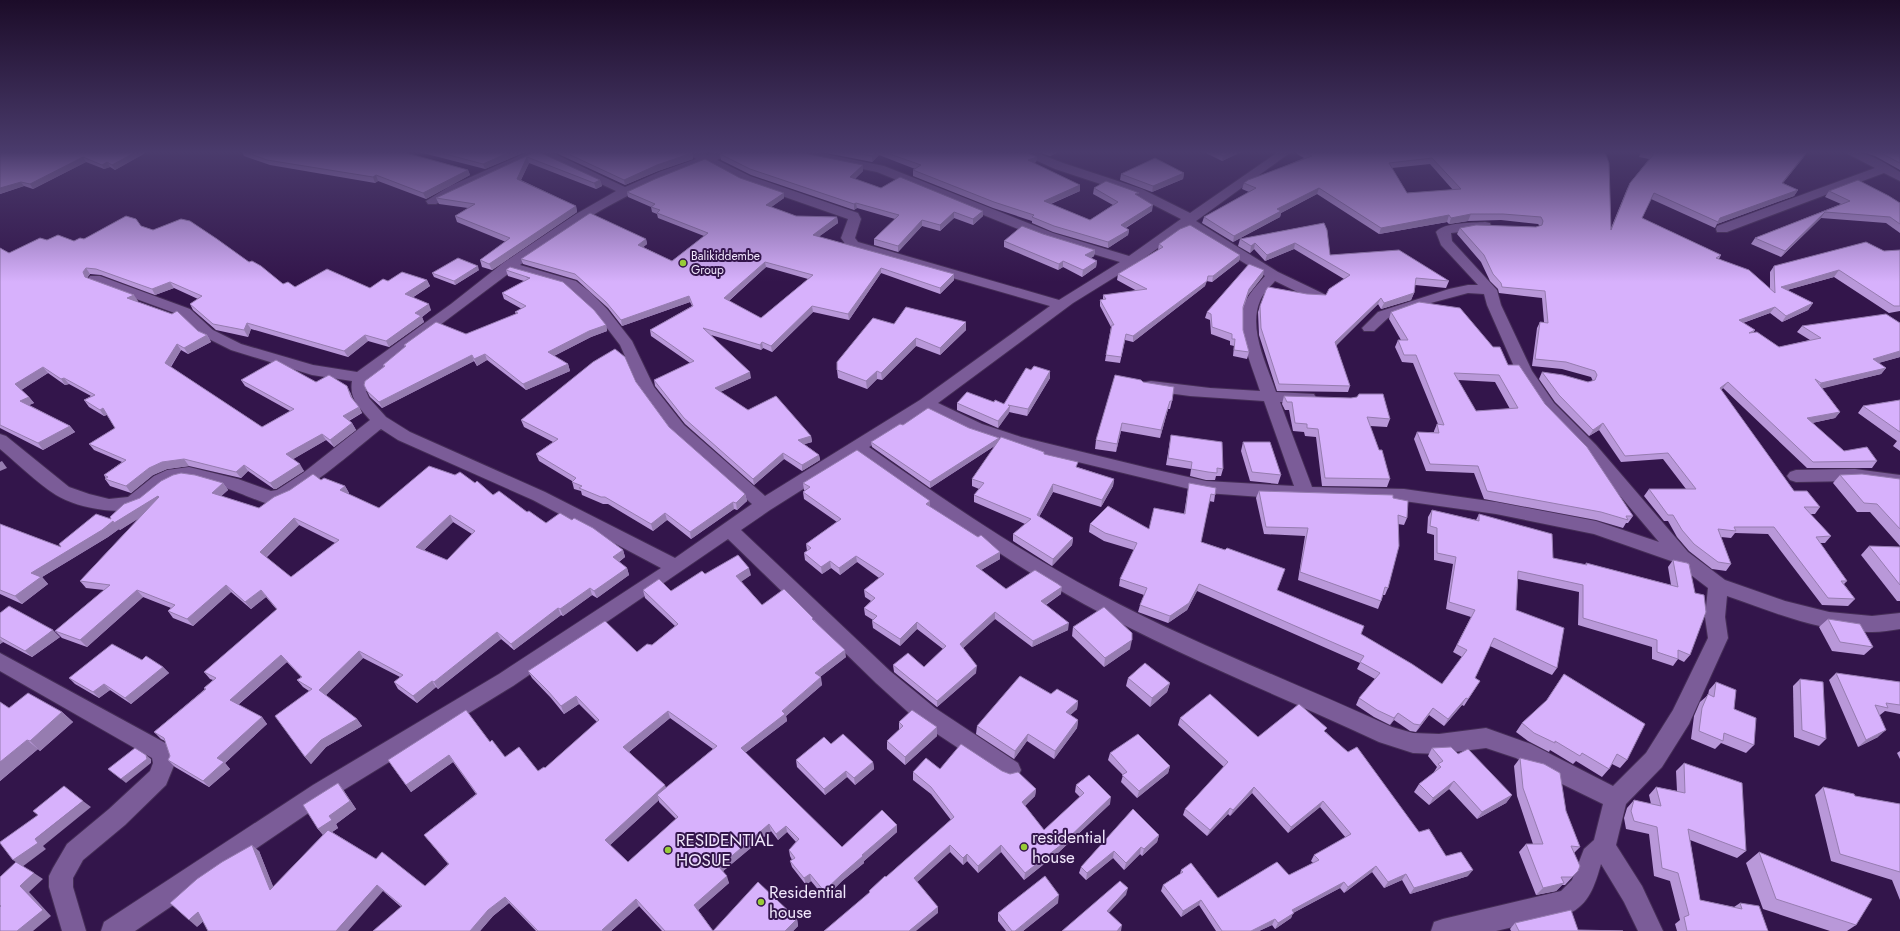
<svg xmlns="http://www.w3.org/2000/svg" width="1900" height="931" font-family="Jost,sans-serif">
  <rect width="100%" height="100%" fill="#33154b"/>
  <g fill="none" stroke-linecap="round" stroke-linejoin="round">
    <g stroke="#462e58" stroke-width="2">
      <g id="minor">
        <path d="M528 152H551L625 187 659 172 696 159 688 154 686 152H701L707 155 717 152H734L732 154 717 160 750 176 858 213 861 219 855 238 858 242 1059 300 1120 262 1043 239 877 172 800 156 794 152H815L884 166 1053 233 1129 256 1181 219 1134 195 1055 169 1022 154 1020 152H1035L1063 163 1142 189 1190 213 1278 152H1291L1196 221 1278 272 1324 294 1326 297 1324 300H1314L1275 281C1270 287 1263 293 1260 301 1248 329 1267 365 1276 392L1314 394 1316 398 1314 402 1308 403 1280 402 1312 487 1404 489 1496 502 1596 521 1659 542 1584 453 1542 411 1516 371 1487 305 1484 294 1468 293 1427 304 1388 318 1374 331H1364L1362 328 1378 312 1449 289 1468 285H1478L1441 245 1436 232C1444 222 1473 223 1485 222L1490 223 1491 226 1490 229 1451 233 1452 241 1497 290 1501 305 1532 371 1554 403 1596 445 1688 552 1725 580 1785 601 1829 612 1872 616 1900 613V629C1891 630 1882 632 1872 632 1822 633 1773 612 1727 596L1725 617 1728 638 1689 724 1662 767 1626 804 1616 845 1642 886 1663 931H1638L1624 902 1601 864C1595 885 1589 905 1568 914L1496 931H1431L1434 922 1443 919 1561 891 1572 880 1584 849 1594 840 1603 804 1564 785 1516 758 1486 748 1439 754 1413 753 1379 742C1281 696 1179 656 1084 604 1004 560 931 507 857 455L770 510 741 530 890 671 935 708 1018 763 1021 770 1018 777 1010 780 1002 777 919 722 876 683 728 539 513 686 329 799 135 931H101L104 922 313 785 499 674 661 568 533 500 398 440 381 429C360 445 293 506 269 504 263 503 255 499 249 497 233 490 203 478 186 479 162 481 157 499 138 507 117 516 75 507 56 495 36 482 18 464 0 449V434L6 436 69 487 89 494 109 499 128 497 154 476 167 470 189 467 238 479 271 491 277 490 303 473 370 420C359 407 349 399 352 381L312 375 231 350 203 336 180 315 90 282 88 279 90 276H100L190 309 213 330 241 344 313 365 357 372 451 304 503 263 576 214 616 191 539 155 458 192 436 204H428L426 201 450 186ZM706 163 742 182 848 219 841 238 848 248 1050 306 920 400 765 496 684 425 654 387 632 341 607 309 590 292 576 281 520 265C579 220 635 187 706 163ZM1187 227 1265 276C1258 284 1249 293 1245 303 1235 331 1252 365 1260 391L1210 388 1151 381 1145 382 1143 386 1145 390 1190 396 1264 401 1294 486 1206 481 1148 468 1021 437 982 424 938 403 1073 303 1136 264ZM512 271 566 287 580 298 597 315 620 345 639 388 672 433 752 504 675 558 545 492 410 432 386 417 369 398 366 391 368 379ZM927 411 970 432 1012 446 1206 493 1276 498 1404 501 1496 514 1594 534 1674 562 1708 588 1705 617 1708 638 1673 710 1646 753 1613 786 1531 744 1486 728 1439 734 1413 733 1392 727C1294 682 1193 644 1098 593 1018 551 943 499 869 447Z"/>
        <path d="M1846 152C1866 150 1883 162 1900 172V181L1884 173 1727 232H1717L1716 229 1717 226 1875 168 1848 154Z"/>
        <polygon points="1855,469 1900,475 1900,487 1855,481 1796,482 1790,480 1787,476 1790,472 1796,470"/>
        <polygon points="0,653 169,745 175,763 166,785 125,825 83,860 73,878 73,887 86,931 62,931 49,887 49,876 53,868 67,844 109,809 150,771 153,763 152,758 0,671"/>
      </g>
    </g>
    <use href="#minor" fill="#7b5c98" fill-rule="evenodd"/>
  </g>
  <g fill="#b998d9" fill-rule="evenodd">
    <polygon points="0,152 147,152 115,170 110,167 104,169 86,162 33,189 24,186 0,194"/>
    <polygon points="242,152 403,152 468,170 470,175 426,199 378,181 375,183 270,165 244,156"/>
    <polygon points="419,152 525,152 485,169"/>
    <polygon points="535,152 600,180 602,186 596,189 529,163 521,180 576,206 577,212 492,270 482,267 480,260 506,242 457,222 455,216 468,208 439,204 436,198"/>
    <polygon points="554,152 690,152 692,153 693,159 658,171 625,185"/>
    <polygon points="821,152 1026,152 1037,157 1036,162 1034,163 1080,191 1051,204 1090,220 1113,205 1093,194 1094,188 1138,196 1152,211 1126,228 1129,230 1128,235 1108,248 1053,232 1032,223 1032,221 993,208 913,176 913,170 915,169 879,155 872,162"/>
    <polygon points="1038,152 1059,152 1050,156"/>
    <polygon points="1204,152 1241,152 1222,161"/>
    <path d="M1297 152H1605L1611 228 1627 189 1630 183 1649 159 1639 157 1641 152H1806L1803 158 1783 183 1798 190 1794 196 1717 224 1715 228 1651 199 1642 218 1721 255 1719 259 1770 289V272L1774 266 1900 250V311L1889 313 1834 277 1787 290 1813 303 1808 310 1782 322 1770 313 1743 323 1755 330 1753 333 1779 347 1810 340 1797 332 1802 326 1900 323V357L1878 363 1886 368 1881 374 1822 388 1840 412 1835 418 1812 423 1844 451 1877 461 1872 468H1807L1723 388 1721 390 1794 491 1820 507 1815 514H1810L1831 536 1825 543H1820L1847 581 1844 584 1855 599 1848 606 1822 605 1768 534 1735 533 1731 538 1721 537 1731 564 1726 571 1712 569 1689 551 1677 537 1668 521H1664L1644 496 1649 489H1686L1663 459 1621 462 1599 430 1589 436 1555 402 1539 379 1542 372 1588 382 1593 381 1591 377 1562 369 1532 366 1537 328 1540 322H1544L1542 298 1499 293 1498 289 1490 281 1481 262 1457 234 1460 228 1536 227 1540 226 1538 224 1501 220 1468 221 1449 224 1447 222 1379 234 1317 194 1281 213 1280 217 1233 242 1202 223 1204 217 1249 192 1242 189 1244 183 1304 158 1297 154ZM1430 164 1453 190 1407 193 1392 168Z"/>
    <polygon points="1862,152 1900,152 1900,170 1875,156"/>
    <polygon points="720,154 863,171 855,179 881,188 983,216 973,225 954,218 940,231 922,226 898,252 874,245 874,239 895,219 857,208 854,210 751,175 721,160"/>
    <polygon points="1184,173 1183,179 1152,192 1120,180 1121,174"/>
    <path d="M740 178 784 198 771 207 796 216 837 217 838 223 818 237 954 280 940 294 881 273 849 320 813 312 772 352 763 348 761 350 711 335 751 378 720 392 748 410 811 436 812 442 804 444 819 455 820 460 802 471 784 459 754 485 685 424 655 386 654 380 690 363 651 336 650 330 692 306 690 302 622 326 608 308 577 280 523 264 521 259 646 239 647 244 643 247 672 261 704 236 658 218 657 214 652 212 651 207 628 197 627 192ZM766 267 808 279 761 318 729 301Z"/>
    <polygon points="1829,191 1900,203 1900,233 1886,223 1821,218 1781,257 1751,244 1755,238 1841,204 1825,197"/>
    <polygon points="1324,223 1330,255 1449,281 1446,288 1415,285 1414,293 1411,300 1381,309 1378,304 1336,345 1350,386 1348,392 1277,391 1259,335 1258,312 1260,306 1307,294 1326,295 1344,279 1294,249 1265,261 1254,249 1250,253 1238,246 1240,239"/>
    <polygon points="141,226 249,262 283,284 295,287 370,288 388,281 427,280 430,286 412,298 431,310 422,317 424,322 389,347 368,341 348,357 251,329 248,337 216,330 193,310 190,304 198,299 174,288 155,295 101,275 90,274 87,278 138,301 137,302 207,335 211,342 188,354 181,350 171,367 262,427 290,411 245,386 241,380 316,382 350,392 353,399 359,407 362,413 349,421 352,423 356,430 334,447 326,440 293,459 304,471 276,489 274,489 248,471 241,478 189,466 167,469 153,475 131,493 110,486 105,479 106,479 104,475 122,462 94,450 89,444 115,428 107,415 104,416 89,407 84,400 91,396 69,384 65,385 48,373 21,390 29,397 34,403 29,405 70,426 75,432 43,450 0,428 0,248 9,253 47,240 74,241"/>
    <polygon points="1043,234 1095,250 1094,256 1091,258 1097,261 1096,267 1082,277 1063,267 1058,270 1004,247 1004,241"/>
    <polygon points="1159,244 1240,255 1239,261 1212,282 1206,281 1205,286 1133,342 1125,340 1120,363 1105,361 1111,327 1100,306 1100,300 1103,300 1103,295 1137,291 1117,280 1118,274 1158,250"/>
    <polygon points="510,267 606,325 607,331 591,337 554,356 568,364 570,371 526,390 487,360 477,366 474,361 382,408 370,397 367,391 384,367 383,365 405,347 404,345 466,334 516,314 515,312 522,309 504,299 502,293 524,281 508,276 506,270"/>
    <polygon points="479,270 455,285 434,277 432,273"/>
    <polygon points="1263,276 1248,295 1243,309 1243,330 1249,352 1247,359 1233,356 1234,346 1230,345 1230,341 1211,334 1210,320 1205,318 1207,312"/>
    <path d="M1391 312 1508 365 1545 404 1633 516 1628 523H1626L1623 528 1596 520 1484 499 1474 473 1426 471 1414 439 1417 432H1434V431L1437 424H1438L1413 363 1402 362 1395 347 1398 340H1401L1389 319ZM1458 380 1495 382 1510 409 1476 411Z"/>
    <polygon points="894,324 966,330 940,355 916,346 882,380 877,379 867,389 838,378 837,370"/>
    <polygon points="1031,370 1050,371 1050,378 1027,416 1009,412 998,428 957,410 957,403 1004,404"/>
    <polygon points="636,382 669,427 745,494 747,501 737,510 734,509 691,539 667,520 653,531 608,504 603,504 582,495 581,491 574,489 572,481 539,461 536,454 553,442 524,427 521,420"/>
    <polygon points="1143,382 1172,401 1170,409 1168,409 1160,438 1121,431 1116,452 1095,449 1096,440"/>
    <polygon points="1284,396 1390,419 1387,427 1370,426 1390,479 1387,487 1322,486 1316,437 1305,436 1304,432 1293,431 1289,410 1285,410 1282,404"/>
    <polygon points="1900,400 1900,451 1893,446 1897,441 1858,413 1863,406"/>
    <polygon points="903,425 969,428 999,438 999,440 1044,452 1044,454 1077,467 1114,479 1113,486 1101,507 1053,492 1039,517 1073,538 1072,545 1052,566 1013,541 1013,534 1025,524 974,502 974,495 979,489 972,486 972,479 996,445 930,488 872,447 871,442"/>
    <polygon points="1171,435 1223,469 1221,476 1216,476 1215,480 1206,480 1190,476 1191,469 1166,465"/>
    <polygon points="1243,442 1281,475 1278,484 1250,481 1241,451"/>
    <polygon points="1840,475 1900,479 1900,546 1870,512 1857,512 1833,483"/>
    <path d="M321 480 345 486 349 493 348 494 379 508 475 483 493 495 546 523 572 520 623 550 625 557 619 562 627 568 629 575 597 598 592 595 563 616 561 615 514 650 501 639 438 689 436 687 417 703 398 689 394 682 400 677 363 658 326 695 357 719 362 726 326 747 311 764 305 757 309 691 303 687 297 680 301 677 287 662 238 705 262 717 267 724 225 763 230 769 209 787 175 767 168 760 170 756 165 741 161 739 154 732 205 689 204 688 213 680 210 679 204 672 277 610 266 597 251 609 231 592 193 626 173 618 168 611 171 608 143 597 87 647 62 638 55 631 104 590 86 588 80 581 140 517 120 530 119 529 108 537 42 577 48 584 22 604 0 594V524L61 547 111 519 223 483 228 490 221 496 259 508ZM453 522 472 534 447 560 424 550ZM299 525 335 543 291 577 266 558Z"/>
    <polygon points="803,483 930,507 1000,552 1000,559 981,570 1006,589 1061,594 1046,605 1068,630 1032,647 995,619 963,648 976,673 937,707 894,672 893,665 924,667 943,649 917,629 900,646 873,628 872,621 873,620 865,615 864,608 871,601 865,597 864,590 879,578 857,562 840,575 831,568 822,574 805,560 804,553 807,551 806,544 837,522 804,499 803,492 805,491 804,490"/>
    <polygon points="1189,483 1215,495 1214,502 1209,501 1201,542 1285,569 1277,590 1361,634 1442,684 1462,657 1453,652 1471,617 1446,609 1453,564 1434,560 1434,535 1427,533 1428,517 1432,510 1476,520 1479,514 1553,558 1585,565 1586,563 1671,585 1668,567 1673,560 1687,563 1690,655 1684,662 1678,659 1673,666 1652,659 1652,647 1578,625 1579,592 1518,579 1516,610 1557,668 1552,675 1490,646 1475,678 1480,681 1464,706 1462,705 1444,726 1429,715 1416,732 1410,731 1394,720 1390,725 1374,717 1356,705 1359,698 1375,679 1357,669 1360,663 1197,591 1187,610 1168,623 1138,612 1140,605 1144,595 1119,586 1120,579 1134,550 1104,541 1089,532 1090,524 1149,529 1184,514"/>
    <polygon points="1259,491 1393,498 1407,518 1404,525 1398,524 1388,588 1385,595 1383,595 1381,601 1378,609 1298,580 1305,536 1264,534 1256,498"/>
    <polygon points="1869,546 1900,547 1900,601 1897,601 1861,555"/>
    <path d="M705 574 751 575 741 581 762 605 814 620 846 657 820 677 822 685 786 716 787 721 745 753 842 847 897 825V832L864 861V863L842 881 825 898 811 881 806 885 792 867 790 861 792 860 790 856 789 850 796 842 787 832 778 840 771 831 723 871 729 883 698 910 713 931 797 919 798 926 793 931H662L639 906 611 931H536L509 903 493 916 480 931H374L401 907 383 891 203 921 197 927 259 851 273 887 323 835 318 829 338 783 344 791 356 809 336 824 338 828 332 832 376 859 425 886 448 864 424 835 476 794 453 762 411 792 388 760 490 742 505 757 538 771 545 768 597 722 579 704 564 714 551 698 532 678 528 671 637 652 652 645 675 626 645 598 643 590 671 591ZM670 718 713 749 666 788 629 752ZM659 800V802L676 819 628 862 610 845Z"/>
    <polygon points="0,613 60,637 32,657 3,642 0,644"/>
    <polygon points="1828,619 1873,647 1864,655 1832,651 1819,627"/>
    <polygon points="1073,627 1130,649 1104,667 1072,636"/>
    <polygon points="142,660 163,667 169,673 131,704 110,690 99,698 75,684 69,678"/>
    <polygon points="1836,673 1900,682 1900,714 1885,711 1880,715 1878,737 1858,747 1829,680"/>
    <polygon points="1564,674 1627,760 1620,768 1612,764 1609,769 1602,777 1576,761 1573,764 1550,750 1549,752 1528,741 1516,732 1522,723 1546,701"/>
    <polygon points="1128,678 1170,683 1167,692 1150,707 1126,686"/>
    <polygon points="1800,679 1826,739 1819,746 1794,737 1793,686"/>
    <polygon points="1716,682 1734,709 1754,745 1746,753 1721,743 1715,749 1691,739 1694,716 1700,702 1708,695 1709,690"/>
    <polygon points="1051,694 1078,701 1077,709 1070,715 1078,720 1077,728 1054,759 1027,741 1014,759 976,734 977,726"/>
    <polygon points="0,702 9,708 62,712 73,722 40,751 38,749 0,781"/>
    <polygon points="1180,718 1258,737 1326,732 1419,832 1468,876 1410,894 1402,880 1384,888 1372,872 1344,893 1340,888 1293,913 1291,918 1275,929 1272,925 1259,931 1216,931 1199,905 1181,917 1161,891 1163,885 1180,874 1181,870 1218,898 1289,875 1313,863 1311,861 1314,855 1346,838 1320,807 1288,833 1252,793 1230,816 1228,814 1207,836 1183,815 1185,809 1224,767 1178,725"/>
    <polygon points="899,722 937,727 937,736 905,765 887,749 887,741 899,730"/>
    <polygon points="831,744 873,762 874,769 855,785 847,777 825,795 797,767 796,760"/>
    <polygon points="1432,748 1458,754 1512,795 1506,803 1477,819 1449,789 1429,805 1414,792 1419,784 1434,773 1434,772 1437,767 1428,756"/>
    <polygon points="1900,751 1900,759 1897,753"/>
    <polygon points="1110,753 1170,766 1168,773 1137,798 1121,782 1123,775 1108,760"/>
    <polygon points="1520,758 1566,811 1580,847 1574,853 1578,871 1565,885 1562,885 1556,891 1536,895 1519,852 1526,844 1533,844 1517,796 1514,766"/>
    <polygon points="1684,763 1746,851 1737,858 1690,840 1700,900 1734,907 1740,903 1768,931 1677,931 1675,924 1680,920 1670,881 1654,876 1649,834 1626,829 1624,818 1627,808 1634,800 1651,804 1649,795 1656,787 1677,791 1676,771"/>
    <polygon points="940,769 1002,771 1036,789 1035,796 1025,806 1044,830 1080,797 1075,792 1076,785 1110,804 1059,852 1024,880 1001,852 978,873 967,861 963,865 950,852 917,882 938,913 869,893 869,891 886,877 951,820 931,794 913,780 913,772"/>
    <polygon points="1823,787 1855,796 1900,804 1900,900 1892,880 1831,861 1815,795"/>
    <polygon points="1133,809 1159,835 1157,842 1142,856 1140,854 1124,870 1113,858 1086,880 1079,873 1081,867"/>
    <polygon points="1759,852 1856,925 1847,931 1830,931 1763,909 1746,863"/>
    <polygon points="1058,903 1023,931 1006,931 998,921 998,913"/>
    <polygon points="1515,923 1578,930 1623,931 1511,931 1510,929"/>
  </g>
  <g fill="#967cb0">
    <polygon points="136,152 147,152 115,170 112,165"/>
    <polygon points="510,152 525,152 485,169 483,164"/>
    <polygon points="877,152 879,152 879,155 872,162 872,156"/>
    <polygon points="1050,152 1059,152 1050,156"/>
    <polygon points="1231,152 1241,152 1222,161 1223,156"/>
    <polygon points="1807,152 1803,158 1778,189 1782,183"/>
    <polygon points="692,153 693,159 658,171 625,185 624,180 657,165"/>
    <polygon points="83,157 86,162 33,189 30,184"/>
    <polygon points="527,157 529,163 519,184 517,179"/>
    <polygon points="1037,157 1036,162 1028,166 1028,160"/>
    <polygon points="107,162 110,167 104,169 102,165"/>
    <polygon points="863,165 863,171 850,183 850,177"/>
    <polygon points="468,170 470,175 426,199 423,193"/>
    <polygon points="1184,173 1183,179 1152,192 1153,186"/>
    <polygon points="376,175 378,181 375,183 373,177"/>
    <polygon points="600,180 602,186 596,189 594,183"/>
    <polygon points="21,182 24,186 0,194 0,188"/>
    <polygon points="1080,185 1080,191 1043,207 1044,201"/>
    <polygon points="1319,188 1317,194 1281,213 1280,217 1233,242 1234,236 1277,209"/>
    <polygon points="1798,190 1794,196 1717,224 1720,218"/>
    <polygon points="784,193 784,198 766,211 766,205"/>
    <polygon points="856,203 857,208 854,210 854,204"/>
    <polygon points="1153,205 1152,211 1120,231 1121,225"/>
    <polygon points="576,206 577,212 492,270 489,264"/>
    <polygon points="983,211 983,216 973,225 973,219"/>
    <polygon points="954,212 954,218 940,231 940,225"/>
    <polygon points="1825,212 1821,218 1781,257 1785,251"/>
    <polygon points="1471,214 1468,221 1449,224 1451,218"/>
    <polygon points="1449,215 1447,222 1379,234 1381,228"/>
    <polygon points="837,217 838,223 813,241 813,235"/>
    <polygon points="922,220 922,226 898,252 898,246"/>
    <polygon points="1129,230 1128,235 1108,248 1108,242"/>
    <polygon points="646,239 647,244 640,250 638,245"/>
    <polygon points="1255,243 1254,249 1250,253 1251,246"/>
    <polygon points="1295,243 1294,249 1265,261 1267,255"/>
    <polygon points="1095,250 1094,256 1085,262 1085,255"/>
    <polygon points="1240,255 1239,261 1212,282 1213,276"/>
    <polygon points="1063,261 1063,267 1058,270 1059,264"/>
    <polygon points="1097,261 1096,267 1082,277 1083,270"/>
    <polygon points="765,262 766,267 725,304 724,298"/>
    <polygon points="478,266 479,270 455,285 454,281"/>
    <polygon points="86,268 90,274 87,278 85,277 83,272"/>
    <polygon points="881,268 881,273 849,320 848,314"/>
    <polygon points="1264,270 1263,276 1248,295 1241,313 1249,289"/>
    <polygon points="1839,270 1834,277 1776,293 1781,287"/>
    <polygon points="954,274 954,280 940,294 940,288"/>
    <polygon points="427,280 430,286 407,301 405,294"/>
    <polygon points="1207,281 1205,286 1133,342 1133,336"/>
    <polygon points="170,282 174,288 155,295 152,289"/>
    <polygon points="1414,293 1411,300 1381,309 1384,303"/>
    <polygon points="134,295 138,301 131,304 127,298"/>
    <polygon points="689,296 690,302 622,326 621,320"/>
    <polygon points="1381,298 1378,304 1333,349 1335,342"/>
    <polygon points="1813,303 1808,310 1782,322 1786,316"/>
    <polygon points="429,304 431,310 422,317 424,322 389,347 386,341 415,313"/>
    <polygon points="812,306 813,312 772,352 771,346"/>
    <polygon points="1775,307 1770,313 1734,326 1739,320"/>
    <polygon points="966,322 966,330 940,355 940,348"/>
    <polygon points="247,323 251,329 248,337 244,330"/>
    <polygon points="606,325 607,331 591,337 550,358 548,352 589,331"/>
    <polygon points="207,335 211,342 188,354 184,348"/>
    <polygon points="365,335 368,341 348,357 344,351"/>
    <polygon points="916,338 916,346 882,380 881,373"/>
    <polygon points="762,342 763,348 761,350 760,345"/>
    <polygon points="177,344 181,350 169,369 165,363"/>
    <polygon points="1900,351 1900,357 1868,366 1873,359"/>
    <polygon points="485,354 487,360 477,366 474,359"/>
    <polygon points="472,355 474,361 382,408 379,402"/>
    <polygon points="568,364 570,371 526,390 523,384"/>
    <polygon points="43,367 48,373 20,391 15,384"/>
    <polygon points="1886,368 1881,374 1816,390 1821,383"/>
    <polygon points="877,371 877,379 867,389 866,381"/>
    <polygon points="1050,371 1050,378 1027,416 1028,409"/>
    <polygon points="750,372 751,378 716,394 715,388"/>
    <polygon points="64,378 69,384 65,385 61,379"/>
    <polygon points="1728,382 1723,388 1715,395 1720,388"/>
    <polygon points="347,386 350,392 354,403 351,397"/>
    <polygon points="29,397 34,403 25,407 20,401"/>
    <polygon points="1170,401 1168,409 1160,438 1161,430"/>
    <polygon points="1010,406 1009,413 998,428 998,421"/>
    <polygon points="359,407 362,413 346,422 343,416"/>
    <polygon points="103,408 108,414 104,416 100,410"/>
    <polygon points="1840,412 1835,418 1802,425 1807,418"/>
    <polygon points="352,423 356,430 334,447 330,440"/>
    <polygon points="1122,423 1121,431 1116,452 1117,444"/>
    <polygon points="1603,423 1599,430 1589,436 1593,430"/>
    <polygon points="70,426 75,432 43,450 38,443"/>
    <polygon points="322,434 326,440 290,461 286,454"/>
    <polygon points="811,436 812,442 799,446 798,440"/>
    <polygon points="999,438 999,443 930,488 930,482"/>
    <polygon points="783,453 784,459 754,485 753,479"/>
    <polygon points="819,455 820,460 802,471 802,465"/>
    <polygon points="184,459 189,466 167,469 153,475 131,493 126,486 149,468 162,462"/>
    <polygon points="2,461 7,468 0,471 0,462"/>
    <polygon points="300,464 304,471 276,489 274,489 270,483"/>
    <polygon points="244,465 248,471 241,478 236,472"/>
    <polygon points="1114,479 1113,486 1101,507 1102,500"/>
    <polygon points="223,483 228,490 217,500 212,493"/>
    <polygon points="1053,484 1053,492 1036,522 1037,515"/>
    <polygon points="345,486 349,493 345,497 340,490"/>
    <polygon points="745,494 747,501 737,510 736,503"/>
    <polygon points="158,496 164,503 120,530 119,529 108,537 42,577 48,584 22,604 15,596 31,573 113,521"/>
    <polygon points="930,501 930,508 926,504"/>
    <polygon points="733,502 734,509 691,539 690,532"/>
    <polygon points="665,513 667,520 653,531 651,524"/>
    <polygon points="450,515 453,522 420,554 416,547"/>
    <polygon points="294,518 299,525 264,559 260,552"/>
    <polygon points="1073,538 1072,545 1052,566 1053,559"/>
    <polygon points="623,550 625,557 615,564 613,557"/>
    <polygon points="1000,552 1000,559 976,573 976,566"/>
    <polygon points="856,556 857,562 840,575 839,568"/>
    <polygon points="830,561 831,568 822,574 821,567"/>
    <polygon points="627,568 629,575 597,598 594,591"/>
    <polygon points="749,568 751,575 738,584 736,576"/>
    <polygon points="1199,584 1197,591 1187,610 1168,623 1170,616"/>
    <polygon points="226,585 231,592 193,626 187,619"/>
    <polygon points="1062,587 1061,594 1040,608 1041,601"/>
    <polygon points="590,588 592,595 563,616 560,609"/>
    <polygon points="137,590 143,597 87,647 80,640"/>
    <polygon points="261,590 266,597 251,609 245,602"/>
    <polygon points="558,608 561,615 514,650 511,644"/>
    <polygon points="995,612 995,619 960,651 960,644"/>
    <polygon points="917,622 917,629 900,646 900,639"/>
    <polygon points="1069,623 1068,630 1032,647 1033,641"/>
    <polygon points="53,630 60,637 32,657 25,651"/>
    <polygon points="497,632 501,639 438,689 434,682"/>
    <polygon points="0,639 3,642 0,644"/>
    <polygon points="1132,640 1130,649 1104,667 1105,658"/>
    <polygon points="845,650 846,657 816,680 815,673"/>
    <polygon points="359,651 363,658 324,697 319,690"/>
    <polygon points="281,655 287,662 235,707 230,700"/>
    <polygon points="977,666 976,673 937,707 937,701"/>
    <polygon points="163,667 169,673 131,704 125,698"/>
    <polygon points="821,677 822,685 786,716 787,721 742,755 741,748"/>
    <polygon points="432,681 436,687 417,703 413,696"/>
    <polygon points="1170,683 1167,692 1150,707 1152,698"/>
    <polygon points="104,684 110,690 99,698 93,692"/>
    <polygon points="576,696 579,704 564,714 561,706"/>
    <polygon points="1466,698 1462,705 1444,726 1448,719"/>
    <polygon points="1078,701 1077,709 1065,720 1066,712"/>
    <polygon points="1433,708 1429,715 1416,732 1420,725"/>
    <polygon points="668,711 670,718 626,754 623,747"/>
    <polygon points="62,712 73,722 40,751 30,741"/>
    <polygon points="1398,713 1394,720 1390,725 1394,718"/>
    <polygon points="262,717 267,724 225,763 230,769 209,787 203,781 217,758"/>
    <polygon points="357,719 362,726 326,747 311,764 305,757 321,740"/>
    <polygon points="1078,720 1077,728 1054,759 1055,751"/>
    <polygon points="937,727 937,736 905,765 905,757"/>
    <polygon points="1886,730 1878,737 1858,747 1866,740"/>
    <polygon points="1028,734 1027,741 1014,759 1015,751"/>
    <polygon points="27,740 38,749 0,781 0,762"/>
    <polygon points="146,755 151,759 151,763 126,783 121,779"/>
    <polygon points="449,755 453,762 411,792 406,785"/>
    <polygon points="873,762 874,769 855,785 854,778"/>
    <polygon points="1170,766 1168,773 1137,798 1139,791"/>
    <polygon points="846,771 847,777 825,795 824,789"/>
    <polygon points="1454,781 1449,789 1429,805 1433,798"/>
    <polygon points="338,783 344,791 356,809 336,824 338,828 325,837 318,829 329,816"/>
    <polygon points="665,785 668,792 657,795 659,800 608,847 605,840"/>
    <polygon points="1254,787 1252,793 1230,816 1233,810"/>
    <polygon points="1036,789 1035,796 1021,809 1022,802"/>
    <polygon points="1512,795 1506,803 1477,819 1482,812"/>
    <polygon points="1111,797 1110,804 1059,852 1024,880 1025,873"/>
    <polygon points="83,801 91,807 43,846 46,849 22,867 13,860 35,839"/>
    <polygon points="1323,801 1320,807 1288,833 1291,827"/>
    <polygon points="1230,808 1228,814 1207,836 1210,830"/>
    <polygon points="769,824 771,831 721,873 719,867"/>
    <polygon points="897,825 897,832 864,861 864,863 842,881 825,898 824,891 841,875 862,855"/>
    <polygon points="786,826 787,832 778,840 776,834"/>
    <polygon points="1159,835 1157,842 1142,856 1144,849"/>
    <polygon points="252,845 259,851 277,896 270,890"/>
    <polygon points="950,845 950,852 914,885 914,878"/>
    <polygon points="1001,845 1001,852 978,873 978,866"/>
    <polygon points="1141,847 1140,854 1124,870 1126,863"/>
    <polygon points="1114,851 1113,858 1086,880 1087,873"/>
    <polygon points="967,854 967,861 963,865 963,858"/>
    <polygon points="1376,866 1372,872 1344,893 1348,887"/>
    <polygon points="1473,870 1468,876 1410,894 1414,888"/>
    <polygon points="34,873 43,879 29,892 51,916 33,931 17,931 20,886"/>
    <polygon points="810,874 811,881 806,885 804,878"/>
    <polygon points="1406,874 1402,880 1384,888 1388,882"/>
    <polygon points="727,876 729,883 696,912 694,905"/>
    <polygon points="1344,882 1340,888 1293,913 1291,918 1275,929 1278,923 1292,910"/>
    <polygon points="1564,883 1556,891 1536,895 1543,888"/>
    <polygon points="377,885 383,891 348,931 336,931"/>
    <polygon points="1128,888 1126,895 1105,917 1107,911"/>
    <polygon points="1059,895 1058,903 1023,931 1015,931"/>
    <polygon points="505,897 509,903 493,916 480,931 470,931 488,910"/>
    <polygon points="636,899 639,906 611,931 603,931 602,930"/>
    <polygon points="1201,900 1199,905 1181,917 1183,911"/>
    <polygon points="938,907 938,913 916,931 908,931"/>
    <polygon points="198,912 206,919 197,927 189,920"/>
    <polygon points="797,919 798,926 793,931 785,931"/>
    <polygon points="1275,919 1272,925 1259,931 1251,931"/>
    <polygon points="1122,925 1121,931 1117,931"/>
  </g>
  <g fill="#d7b1fc" stroke="#967cb0" fill-rule="evenodd">
    <polygon points="0,152 136,152 112,165 107,162 102,165 83,157 30,184 21,182 0,188"/>
    <polygon points="245,152 403,152 468,170 423,193 376,175 373,177 267,160"/>
    <polygon points="438,152 510,152 483,164"/>
    <polygon points="535,152 539,152 600,180 594,183 527,157 517,179 576,206 489,264 480,260 510,238 455,216 475,204 436,198"/>
    <polygon points="564,152 690,152 692,153 657,165 624,180"/>
    <polygon points="726,152 799,152 863,165 850,177 881,188 900,177 983,211 973,219 954,212 940,225 922,220 898,246 874,239 899,215 856,203 854,204 750,169 720,154"/>
    <polygon points="849,152 877,152 872,156"/>
    <polygon points="884,152 1026,152 1037,157 1028,160 1080,185 1044,201 1090,220 1118,202 1094,188 1106,181 1134,191 1139,193 1135,194 1153,205 1121,225 1129,230 1108,242 1054,226 1032,217 1034,215 994,202 913,170 921,165"/>
    <polygon points="1216,152 1231,152 1223,156"/>
    <path d="M1305 152H1605L1609 163 1611 230 1630 183 1654 154 1646 152H1807L1782 183 1798 190 1720 218 1718 222 1654 193 1642 218 1721 255 1716 258 1749 270 1775 293 1774 266 1866 242 1884 251 1900 250V306H1894L1839 270 1781 287 1813 303 1786 316 1775 307 1739 320 1755 330 1749 333 1757 332 1779 347 1821 338 1802 326 1886 314 1900 323V351L1873 359 1886 368 1821 383 1815 379 1840 412 1807 418 1844 451 1867 447 1877 461 1813 462 1728 382 1720 388 1794 491H1807L1820 507H1804L1831 536 1816 537 1847 581H1841L1855 599 1828 598 1774 527H1734L1736 531 1718 529 1731 564 1718 562 1694 544 1682 530 1673 515H1668L1649 489H1696L1668 453 1625 456 1603 423 1593 430 1559 395 1542 372 1563 375 1588 382 1595 380 1597 375 1595 371 1566 362 1535 359 1540 322 1548 323 1545 291 1502 287 1501 283 1493 274 1484 255 1460 228 1476 225 1536 227 1542 225 1543 221 1541 217 1503 214H1471L1451 218 1449 215 1381 228 1319 188 1277 209 1281 211 1234 236 1204 217 1256 188 1244 183 1248 180 1312 156ZM1432 158 1461 189 1407 193 1389 163Z"/>
    <polygon points="1879,152 1900,152 1900,163"/>
    <polygon points="1155,158 1184,173 1153,186 1121,174"/>
    <path d="M705 159 740 178 784 193 766 205 796 216 837 217 813 235 954 274 940 288 881 268 848 314 812 306 771 346 762 342 760 345 703 328 750 372 715 388 748 410 776 396 811 436 798 440 819 455 802 465 783 453 753 479 684 418 654 380 694 361 650 330 693 306 689 296 621 320 606 302 575 274 521 259 590 213 646 239 638 245 672 261 708 233 657 213 660 210 651 207 655 204 627 192 655 179ZM765 262 813 275 761 318 724 298Z"/>
    <polygon points="1858,180 1889,196 1900,203 1900,224 1890,217 1825,212 1785,251 1755,238 1850,201 1829,191"/>
    <polygon points="126,216 136,219 141,226 153,230 181,219 190,221 217,239 249,262 252,261 261,266 283,284 288,282 295,287 327,269 370,288 383,279 388,281 402,272 427,280 405,294 429,304 415,313 421,316 386,341 365,335 344,351 247,323 244,330 213,324 190,304 202,296 170,282 152,289 96,269 86,268 83,272 85,277 134,295 127,298 172,314 177,311 198,331 207,335 184,348 177,344 165,363 262,427 294,409 241,380 276,360 316,382 329,375 347,386 351,397 359,407 343,416 352,423 330,440 322,434 286,454 300,464 272,482 270,483 244,465 236,472 184,459 162,462 149,468 126,486 105,479 108,477 104,475 126,460 89,444 115,428 103,408 100,410 84,400 95,395 64,378 61,379 43,367 15,384 29,397 20,401 70,426 38,443 0,425 0,248 9,253 40,238 47,240 58,235 74,241 80,238 84,239"/>
    <polygon points="1324,223 1327,230 1330,255 1399,250 1449,281 1416,278 1414,293 1384,303 1381,298 1335,342 1350,386 1279,384 1261,328 1260,306 1266,290 1268,287 1307,294 1326,295 1329,289 1350,275 1295,243 1267,255 1255,243 1251,246 1240,239"/>
    <polygon points="1190,225 1240,255 1213,276 1208,276 1207,281 1133,336 1126,334 1121,357 1106,355 1112,325 1114,325 1100,300 1106,299 1103,295 1147,289 1118,274 1163,247 1159,244 1180,229"/>
    <polygon points="1022,226 1043,234 1095,250 1085,255 1097,261 1083,270 1063,261 1059,264 1004,241"/>
    <polygon points="458,258 478,266 454,281 432,273"/>
    <polygon points="1249,264 1264,270 1249,289 1243,307 1243,330 1249,352 1234,350 1235,339 1232,339 1232,334 1212,327 1211,314 1207,312"/>
    <polygon points="510,267 563,282 594,310 606,325 589,331 548,352 568,364 523,384 485,354 474,359 472,355 379,402 367,391 364,385 365,381 385,366 383,365 406,346 404,345 436,322 466,334 518,313 515,312 526,306 502,293 530,278 506,270"/>
    <path d="M1419 302 1460 308 1493 347H1500L1508 365H1519L1545 404 1587 447 1633 516H1626L1628 520 1601 512 1487 491 1478 466 1430 464 1417 432 1439 433 1437 424 1444 425 1416 355H1404L1398 340H1408L1391 312ZM1454 373 1499 375 1518 408 1476 411Z"/>
    <polygon points="906,307 966,322 940,348 916,338 881,373 877,371 866,381 837,370 837,362 873,318 894,324"/>
    <polygon points="615,349 625,357 636,382 669,427 745,494 736,503 733,502 690,532 665,513 651,524 605,497 601,497 579,488 582,486 572,482 576,478 536,454 558,439 521,420 593,362"/>
    <polygon points="1034,366 1050,371 1028,409 1008,405 1010,406 998,421 957,403 967,392 994,402 995,400 1004,404 1026,368 1031,370"/>
    <polygon points="1115,375 1141,380 1143,382 1174,387 1172,401 1170,401 1161,430 1122,423 1117,444 1096,440"/>
    <polygon points="1359,394 1383,394 1390,419 1367,417 1379,450 1382,450 1390,479 1325,478 1318,429 1307,428 1307,424 1295,423 1292,402 1287,402 1284,396 1351,398 1357,397"/>
    <polygon points="1900,400 1900,432 1863,406"/>
    <polygon points="928,408 969,428 999,438 930,482 871,442 900,424 903,425"/>
    <polygon points="1171,435 1222,442 1223,469 1217,468 1217,473 1208,472 1191,469 1192,462 1168,458"/>
    <polygon points="1001,437 1044,452 1044,454 1078,462 1076,467 1114,479 1102,500 1053,484 1037,515 1073,538 1053,559 1013,534 1031,519 974,495 984,483 972,479"/>
    <polygon points="1243,442 1270,442 1281,475 1252,472"/>
    <polygon points="857,450 930,501 926,504 978,537 981,535 1000,552 976,566 1006,589 1035,570 1058,584 1062,587 1041,601 1069,623 1033,641 995,612 960,644 977,666 937,701 893,665 908,653 924,667 946,646 917,622 900,639 872,621 877,616 864,608 875,598 864,590 884,574 856,556 839,568 830,561 821,567 804,553 811,548 806,544 841,519 803,492 810,487 803,483"/>
    <path d="M429 466 455 475 460 472 475 483 477 481 493 495 499 491 527 512 529 511 546 523 560 513 572 520 574 518 593 528 623 550 613 557 627 568 594 591 590 588 560 609 558 608 511 644 497 632 434 682 432 681 413 696 394 682 403 675 359 651 319 690 357 719 321 740 305 757 275 716 312 689 297 680 302 677 281 655 230 700 262 717 217 758 224 762 203 781 168 760 170 756 164 738 154 732 206 689 204 688 216 678 204 672 277 609 261 590 245 602 226 585 187 619 168 611 175 605 137 590 80 640 55 631 110 585 80 581 159 497 158 496 114 523 113 521 102 530 31 573 41 577 15 596 0 590V524L61 547 59 544 96 514 111 519 110 517 124 504 140 498 161 481 173 475 181 473 195 475 223 483 212 493 259 508 274 497 290 490 313 474 321 480 324 478 345 486 340 490 379 508ZM450 515 475 531 447 560 416 547ZM294 518 339 540 291 577 260 552Z"/>
    <polygon points="1862,474 1900,479 1900,529 1877,504 1864,503 1840,475"/>
    <polygon points="1189,483 1216,488 1215,495 1211,494 1201,542 1225,550 1227,548 1285,569 1277,590 1364,626 1361,634 1412,664 1442,684 1467,650 1457,645 1475,610 1449,602 1456,557 1437,553 1437,528 1430,526 1432,510 1479,521 1479,514 1552,534 1553,558 1587,565 1586,563 1678,587 1673,560 1687,563 1689,564 1695,593 1704,595 1706,612 1690,655 1678,650 1678,659 1657,652 1657,640 1583,618 1583,585 1518,571 1516,610 1564,628 1557,668 1494,638 1475,678 1480,681 1468,699 1466,698 1448,719 1433,708 1420,725 1414,724 1398,713 1394,718 1377,710 1359,698 1380,673 1360,662 1364,656 1199,584 1189,603 1170,616 1140,605 1147,588 1120,579 1137,543 1105,533 1090,524 1108,506 1149,529 1154,508 1185,514"/>
    <polygon points="1259,491 1393,495 1393,498 1408,501 1407,518 1398,515 1399,546 1388,588 1385,587 1381,601 1300,572 1308,528 1266,527"/>
    <polygon points="1869,546 1900,547 1900,585"/>
    <path d="M738 555 749 568 736 576 762 605 784 589 813 618 812 619 845 650 815 673 821 677 782 711 785 714 741 748 842 847 882 810 897 825 862 855 863 856 841 875 824 891 810 874 804 878 790 861 795 858 789 850 799 839 786 826 776 834 769 824 719 867 727 876 694 905 713 931 758 882 797 919 785 931H665L636 899 602 930 604 931H538L505 897 488 910 470 931H373L402 906 377 885 336 931H208L198 912 189 920 170 903 197 879 222 862 252 845 270 890 328 830 376 859 382 852 425 886 449 864 424 835 477 794 449 755 406 785 388 760 466 710 490 742 492 740 505 757 519 747 538 771 544 767 545 768 599 720 576 696 561 706 548 691 528 671 605 621 637 652 647 644 652 645 678 624 643 590 659 579 671 591 702 571 705 574ZM668 711 717 746 657 795 678 817 628 862 605 840 665 785 623 747Z"/>
    <polygon points="9,606 53,630 25,651 0,637 0,613"/>
    <polygon points="1104,607 1132,633 1132,640 1105,658 1073,627"/>
    <polygon points="1828,619 1860,624 1873,647 1840,642"/>
    <polygon points="112,644 142,660 146,656 163,667 125,698 104,684 93,692 69,678"/>
    <polygon points="1145,663 1170,683 1152,698 1128,678"/>
    <polygon points="1836,673 1900,682 1900,705 1886,703 1888,708 1875,705 1886,730 1866,740"/>
    <polygon points="1564,674 1645,724 1627,760 1617,754 1609,769 1582,753 1580,756 1555,741 1555,743 1534,733 1522,723 1547,700"/>
    <polygon points="1020,676 1051,694 1057,689 1078,701 1066,712 1078,720 1055,751 1028,734 1015,751 977,726"/>
    <polygon points="1800,679 1823,682 1826,739 1802,730"/>
    <polygon points="1716,682 1736,690 1734,709 1756,718 1754,745 1724,733 1723,741 1699,731 1702,708 1708,694 1714,697"/>
    <polygon points="28,693 62,712 30,741 27,740 0,762 0,702 9,708"/>
    <polygon points="1210,694 1258,737 1299,704 1327,728 1324,731 1348,752 1357,747 1419,832 1429,829 1446,856 1461,852 1473,870 1414,888 1406,874 1388,882 1376,866 1348,887 1344,882 1292,910 1294,913 1278,923 1275,919 1251,931 1222,931 1201,900 1183,911 1163,885 1183,872 1181,870 1191,863 1218,898 1277,862 1289,875 1319,860 1314,855 1351,834 1323,801 1291,827 1254,787 1233,810 1230,808 1210,830 1185,809 1228,762 1180,718"/>
    <polygon points="912,710 937,727 905,757 887,741 903,726 899,722"/>
    <polygon points="843,734 873,762 854,778 846,771 824,789 796,760 824,737 831,744"/>
    <polygon points="1138,734 1170,766 1139,791 1122,775 1127,772 1110,753"/>
    <polygon points="961,744 1002,771 1010,774 1018,772 1036,789 1022,802 1044,830 1084,793 1076,785 1089,775 1111,797 1061,845 1025,873 1001,845 978,866 967,854 963,858 950,845 914,878 938,907 909,931 824,931 870,892 869,891 885,876 886,877 954,817 931,787 913,772 926,758 940,769"/>
    <polygon points="1451,747 1458,754 1468,749 1512,795 1482,812 1454,781 1433,798 1419,784 1441,767 1438,764 1443,761 1432,748"/>
    <polygon points="135,748 146,755 147,759 121,779 108,769"/>
    <polygon points="1520,758 1544,764 1560,773 1566,811 1580,847 1571,846 1580,866 1578,871 1572,877 1561,877 1564,883 1543,888 1526,844 1543,844 1523,788"/>
    <polygon points="1684,763 1742,783 1746,851 1688,829 1700,900 1742,909 1740,903 1759,906 1768,931 1687,931 1684,917 1689,915 1678,873 1662,868 1657,827 1634,821 1631,811 1634,800 1661,806 1656,787 1685,793"/>
    <polygon points="338,783 350,801 329,816 332,820 318,829 303,805"/>
    <polygon points="64,786 83,801 35,839 38,843 13,860 0,843 0,842 38,815 33,811"/>
    <polygon points="1823,787 1854,794 1855,796 1900,804 1900,872 1840,854"/>
    <polygon points="1133,809 1159,835 1144,849 1141,847 1126,863 1114,851 1087,873 1081,867"/>
    <polygon points="1759,852 1872,899 1856,925 1776,899"/>
    <polygon points="16,862 34,873 20,886 43,910 17,931 0,931 0,907 1,906 0,905 0,877"/>
    <polygon points="1045,876 1059,895 1015,931 1012,931 998,913"/>
    <polygon points="1120,881 1128,888 1107,911 1122,925 1117,931 1062,931"/>
    <polygon points="1571,910 1578,930 1623,931 1519,931 1515,923"/>
  </g>
  <linearGradient id="sky" x2="0" y2="1"><stop stop-color="#1c0c29"/><stop offset="0.54" stop-color="#4a3b6c"/><stop offset="1" stop-color="#4a3b6c" stop-opacity="0"/></linearGradient>
  <rect width="1900" height="282" fill="url(#sky)"/>
  <g fill="#98cb38" stroke="#33154b" stroke-width="1.5">
    <circle cx="683" cy="263" r="4"/>
    <circle cx="1024" cy="847" r="4"/>
    <circle cx="668" cy="850" r="4"/>
    <circle cx="761" cy="902" r="4"/>
  </g>
  <g text-anchor="middle" stroke-width="4" stroke-linejoin="round" paint-order="stroke">
    <g font-size="12" fill="#f1e7fc" stroke="#33154b" text-anchor="start">
      <text x="691" y="260">Balikiddembe<tspan x="691" dy="14">Group</tspan></text>
    </g>
    <g font-size="17" fill="#f1e7fc" stroke="#33154b" text-anchor="start">
      <text x="1032" y="843">residential<tspan x="1032" dy="20">house</tspan></text>
      <text x="676" y="846">RESIDENTIAL<tspan x="676" dy="20">HOSUE</tspan></text>
      <text x="769" y="898">Residential<tspan x="769" dy="20">house</tspan></text>
    </g>
  </g>
</svg>
